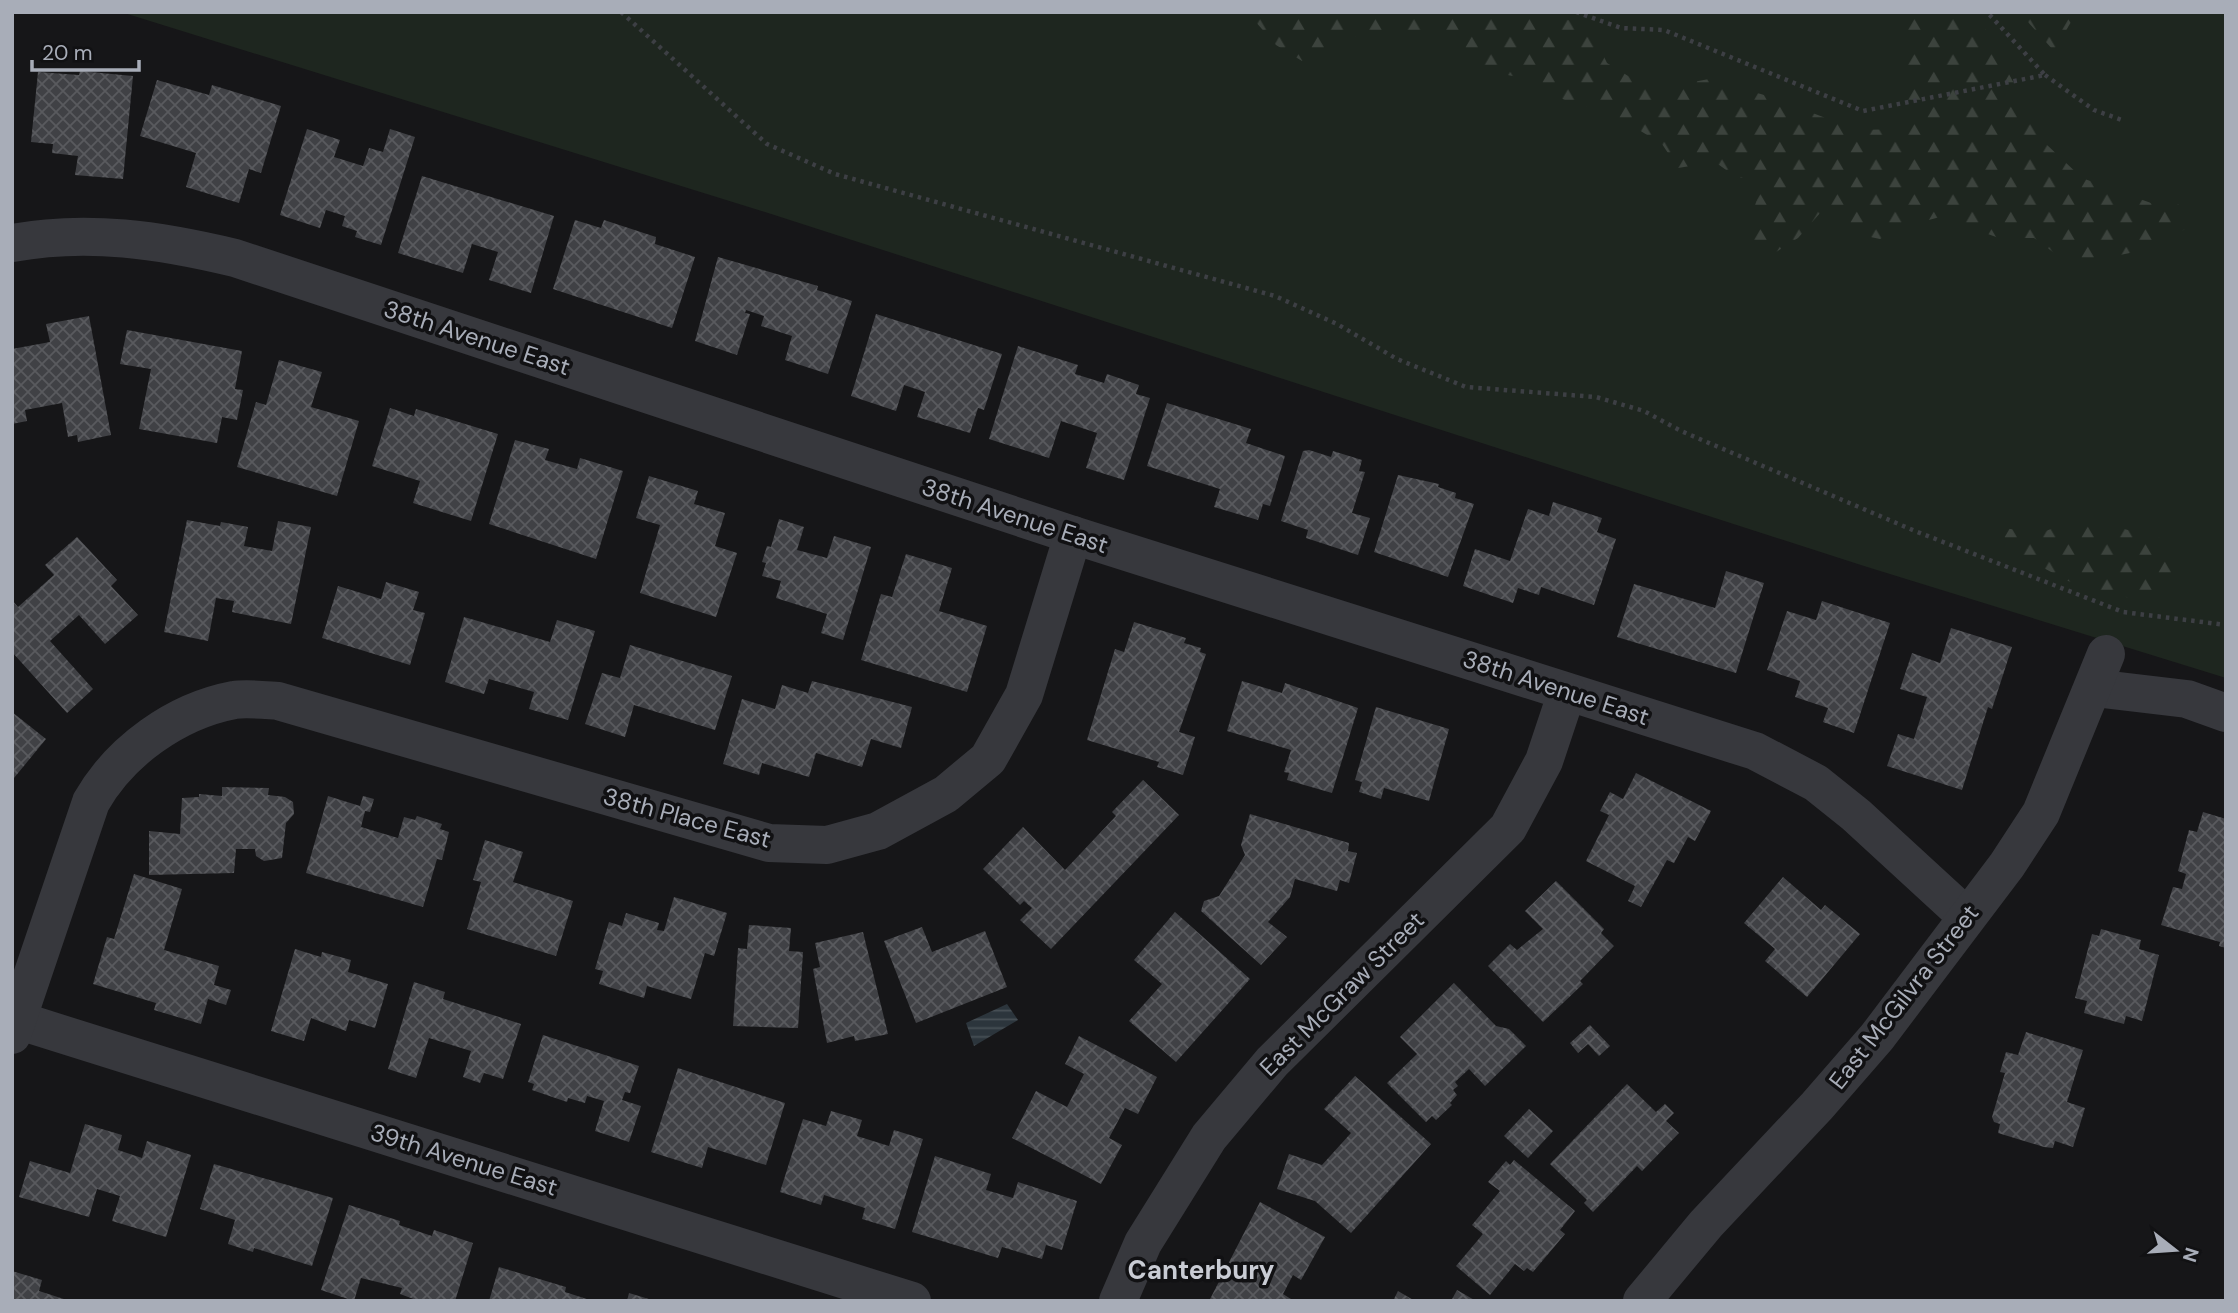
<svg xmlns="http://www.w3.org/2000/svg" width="2238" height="1313" font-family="'DM Sans',sans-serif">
  <defs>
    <pattern id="forest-firs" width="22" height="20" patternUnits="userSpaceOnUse" patternTransform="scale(1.75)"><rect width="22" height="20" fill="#1e261f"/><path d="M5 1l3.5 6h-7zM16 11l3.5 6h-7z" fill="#3c433d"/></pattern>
    <pattern id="water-rules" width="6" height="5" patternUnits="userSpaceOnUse" patternTransform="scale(1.75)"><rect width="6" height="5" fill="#2c353c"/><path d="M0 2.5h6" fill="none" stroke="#485056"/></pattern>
    <pattern id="building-cross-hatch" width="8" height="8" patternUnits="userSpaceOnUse" patternTransform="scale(1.75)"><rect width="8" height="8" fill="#404145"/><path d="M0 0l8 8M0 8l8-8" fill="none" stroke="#595a5e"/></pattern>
  </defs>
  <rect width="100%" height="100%" fill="#161618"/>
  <polygon fill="#1e261f" points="121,12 2226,12 2226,678 1864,566 765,212"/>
  <g fill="url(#forest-firs)">
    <polygon points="1247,12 1547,12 1590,28 1607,63 1651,90 1709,79 1771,97 1857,130 1903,129 1907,12 1976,12 2046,144 2082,178 2162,207 2176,202 2189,216 2185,229 2154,248 2120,255 2088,268 2061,258 2034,238 1999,238 1940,217 1902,227 1880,239 1842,231 1821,212 1798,238 1770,256 1747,233 1762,181 1736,177 1715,162 1678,168 1662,144 1606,110 1573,104 1518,77 1476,69 1456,49 1433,34 1367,30 1330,51 1302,61 1276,45"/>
    <polygon points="2019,12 2062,12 2071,22 2054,51"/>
    <polygon points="2080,518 2168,540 2172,571 2167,593 2140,601 2068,581 2010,550 2000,528 2043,532"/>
  </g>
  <polygon fill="url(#water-rules)" points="1007,1004 1018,1020 974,1046 966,1023"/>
  <g fill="url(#building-cross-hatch)">
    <polygon points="80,71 133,76 123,179 75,175 78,156 52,153 53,144 31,142 38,72 79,75"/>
    <polygon points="157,80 209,95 212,85 281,106 261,173 249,169 239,203 186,187 196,153 140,136"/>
    <polygon points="307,129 340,140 334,157 363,166 369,148 383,152 390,129 415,137 381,245 355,237 357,231 342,226 345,216 326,210 320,228 280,215"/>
    <polygon points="422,176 554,216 531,293 489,280 498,252 472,244 463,273 398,253"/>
    <polygon points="575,220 601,228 604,220 656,237 655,244 695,257 672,328 553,289"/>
    <polygon points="718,257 818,286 817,290 852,301 828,374 785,360 792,336 761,326 764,316 746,310 745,313 750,314 737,355 695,341"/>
    <polygon points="876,314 1002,354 984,410 978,408 970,433 917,417 925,392 904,385 896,411 851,396"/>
    <polygon points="89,316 111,435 78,442 77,435 68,437 62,403 25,410 27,421 12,424 12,349 50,342 46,324"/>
    <polygon points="127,330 242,351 235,389 243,390 237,420 222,417 217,443 139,429 151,369 120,364"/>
    <polygon points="1018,346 1078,365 1075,374 1104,383 1107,374 1139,385 1136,394 1150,398 1124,480 1086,468 1097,433 1061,421 1049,458 989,439"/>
    <polygon points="279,360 322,372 311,407 359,421 337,496 237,467 256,402 266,405"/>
    <polygon points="1167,403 1251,429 1246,443 1285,456 1270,506 1263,504 1258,520 1214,507 1220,489 1147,466"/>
    <polygon points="390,408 414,416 416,409 498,434 471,521 413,503 420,481 372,466"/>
    <polygon points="515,440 549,449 545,460 577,469 580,458 623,471 596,559 489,524"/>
    <polygon points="1309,450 1331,457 1333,451 1362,460 1359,471 1365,472 1352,513 1370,518 1358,555 1306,538 1308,530 1281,521 1303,451"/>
    <polygon points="1398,475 1439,484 1438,487 1456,493 1455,498 1474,504 1448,577 1374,552"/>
    <polygon points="649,476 698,491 694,504 725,513 715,546 737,553 716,617 640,593 660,525 636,518"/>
    <polygon points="1553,502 1602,518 1597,532 1616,539 1594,605 1541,587 1539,595 1518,588 1513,603 1463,586 1475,549 1510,561 1528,509 1549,516"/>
    <polygon points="779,519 804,527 797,550 827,558 834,536 871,547 843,640 821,633 827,614 776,598 781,581 762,576 766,563 762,562 767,546 771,547"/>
    <polygon points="187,520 220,526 221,522 248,527 244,546 272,551 278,521 311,527 291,624 232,612 234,601 216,598 208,641 164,632"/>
    <polygon points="77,537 117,580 111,586 138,615 105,644 79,615 50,641 93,689 67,713 12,652 12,600 18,607 54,575 45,565"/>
    <polygon points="906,554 952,568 939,611 987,626 967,692 861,660 881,594 892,597"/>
    <polygon points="1726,571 1764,583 1736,673 1617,637 1634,584 1715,608"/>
    <polygon points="386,582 419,592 413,610 425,613 410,665 322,638 338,586 381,599"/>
    <polygon points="1822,601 1890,623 1854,733 1823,722 1828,708 1795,697 1800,681 1767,670 1787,611 1816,620"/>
    <polygon points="464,617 550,642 557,620 595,631 568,720 529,709 534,692 489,679 484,694 445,682"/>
    <polygon points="1134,622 1186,638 1184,643 1201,648 1200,652 1206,654 1179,732 1195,737 1183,775 1157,767 1159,762 1087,740 1115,649 1124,652"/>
    <polygon points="1951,628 2012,647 1992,709 1988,707 1962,790 1887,766 1898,734 1914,739 1927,697 1900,689 1912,653 1940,663"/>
    <polygon points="630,645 732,676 715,730 634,705 625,737 585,724 602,673 620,678"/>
    <polygon points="812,681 912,707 901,748 871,739 862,767 816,753 809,777 762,763 759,775 723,764 742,699 775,709 782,685 808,693"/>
    <polygon points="1242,681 1282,693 1285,683 1358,708 1332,793 1287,780 1289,773 1284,772 1291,750 1227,731"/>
    <polygon points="1376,707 1449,729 1429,801 1384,788 1381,799 1359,792 1362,782 1355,780"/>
    <polygon points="12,712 46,739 14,778 12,776"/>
    <polygon points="1636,773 1711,811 1695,841 1688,837 1674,863 1667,860 1641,907 1628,901 1635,886 1586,861 1609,815 1600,811 1610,792 1623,799"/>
    <polygon points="1143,780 1179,815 1051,949 1020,920 1032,908 1024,901 1020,905 983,869 1023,827 1065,870 1116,816 1112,812"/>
    <polygon points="222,787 269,788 268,795 285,797 293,802 294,814 286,823 282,858 264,861 256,856 255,849 236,849 234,873 149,875 149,831 180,834 182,798 199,797 199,794 222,796"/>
    <polygon points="328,796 360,806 363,796 374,799 370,812 365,811 361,827 398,838 404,817 415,820 417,816 442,824 440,829 449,832 442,860 437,859 423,907 306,873"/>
    <polygon points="2203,812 2226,819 2226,948 2219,946 2220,942 2161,925 2173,887 2182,889 2186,874 2178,871 2189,830 2197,832"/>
    <polygon points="1250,814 1349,843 1348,851 1357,853 1349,883 1340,880 1337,891 1295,879 1290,897 1268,922 1287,937 1261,965 1201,911 1204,901 1219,896 1245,855 1241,845"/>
    <polygon points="485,840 523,852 513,882 573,901 556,956 467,929 481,882 473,880"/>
    <polygon points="134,874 182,889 164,950 219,966 214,985 231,990 226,1005 208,999 201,1024 154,1010 156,1003 93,984 107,937 114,939"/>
    <polygon points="1783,877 1821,910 1825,905 1860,934 1807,997 1765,961 1775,949 1744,923"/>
    <polygon points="1556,881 1604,929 1601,933 1614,946 1580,981 1583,984 1543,1022 1488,966 1510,944 1517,950 1543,929 1525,911"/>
    <polygon points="674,897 727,913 714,956 705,953 691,999 647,986 644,998 599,984 603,971 595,969 609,922 622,926 626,913 659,923 657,930 664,931"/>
    <polygon points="1175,912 1250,979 1176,1062 1129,1021 1162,984 1134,960"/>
    <polygon points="749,925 791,928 789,951 803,952 798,1028 733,1026 738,948 747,949"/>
    <polygon points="922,927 932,952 985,931 1007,987 916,1023 884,941"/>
    <polygon points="2101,929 2141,940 2139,949 2159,955 2142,1021 2126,1016 2124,1024 2084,1013 2087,1001 2075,998 2092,934 2099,936"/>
    <polygon points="863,932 888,1034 855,1041 854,1036 827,1043 813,969 820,967 815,943"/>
    <polygon points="295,949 321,957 322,952 351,960 348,972 388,984 375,1028 349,1020 346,1031 311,1018 304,1041 271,1031"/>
    <polygon points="414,982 445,992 443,999 521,1024 503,1079 484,1073 480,1083 463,1077 471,1051 429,1038 416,1078 388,1069"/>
    <polygon points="1454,983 1496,1026 1509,1029 1526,1046 1485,1086 1469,1069 1455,1082 1458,1086 1453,1090 1457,1095 1450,1103 1452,1105 1436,1120 1432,1116 1426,1122 1387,1083 1417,1054 1400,1037"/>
    <polygon points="1590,1025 1610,1046 1599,1056 1588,1044 1578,1053 1570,1043"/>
    <polygon points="2026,1032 2083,1050 2067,1102 2085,1108 2073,1147 2055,1141 2053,1148 2044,1147 1998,1133 2000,1124 1994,1122 1992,1117 2005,1073 2000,1072 2006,1052 2018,1055"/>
    <polygon points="543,1035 639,1066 630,1093 625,1092 622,1100 641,1106 629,1142 595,1131 604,1101 587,1096 585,1103 568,1098 567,1102 532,1090 534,1084 528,1082"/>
    <polygon points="1079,1036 1157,1077 1138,1114 1125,1108 1109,1138 1122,1145 1101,1184 1012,1138 1036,1091 1067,1107 1084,1074 1065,1064"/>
    <polygon points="678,1068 785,1103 766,1165 708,1147 702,1168 651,1152"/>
    <polygon points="1355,1076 1431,1144 1351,1233 1315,1201 1277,1189 1289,1154 1322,1165 1351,1133 1324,1109"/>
    <polygon points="1627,1084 1656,1112 1665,1104 1674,1113 1666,1121 1679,1133 1642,1171 1637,1166 1593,1212 1584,1203 1587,1200 1550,1164"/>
    <polygon points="1529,1109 1553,1131 1528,1158 1504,1136"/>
    <polygon points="831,1111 862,1120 857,1136 889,1146 894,1130 923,1139 895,1229 862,1219 865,1208 824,1195 821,1205 780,1192 803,1119 826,1126"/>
    <polygon points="85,1124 122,1135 118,1150 142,1158 147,1141 191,1155 166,1237 112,1221 120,1196 97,1189 89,1217 19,1197 30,1161 70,1173"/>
    <polygon points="935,1156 991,1174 986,1190 1013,1198 1018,1182 1077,1201 1062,1250 1046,1245 1042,1259 1002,1247 998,1258 912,1232"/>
    <polygon points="1514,1160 1575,1211 1560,1230 1565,1234 1533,1272 1527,1268 1524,1271 1515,1264 1490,1295 1456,1266 1483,1234 1472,1225 1500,1191 1488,1182 1506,1161 1510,1165"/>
    <polygon points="214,1164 333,1198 312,1266 254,1248 253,1252 228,1244 235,1220 200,1209"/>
    <polygon points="1260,1202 1325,1237 1301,1280 1293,1275 1283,1294 1294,1301 1209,1301"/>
    <polygon points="349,1205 400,1221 399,1225 432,1236 434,1230 473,1243 455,1301 419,1301 400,1294 402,1288 361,1278 354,1301 321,1290"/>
    <polygon points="499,1267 566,1287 565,1292 593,1301 489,1301"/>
    <polygon points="12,1271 42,1280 39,1291 70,1301 12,1301"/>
    <polygon points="1457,1290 1476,1301 1451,1301"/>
    <polygon points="1398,1291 1415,1301 1393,1301"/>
    <polygon points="629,1293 652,1300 652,1301 627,1301"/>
  </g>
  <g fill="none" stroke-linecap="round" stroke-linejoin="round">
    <g stroke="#3d3f44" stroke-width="4.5" stroke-dasharray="3.5 5" stroke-linecap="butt">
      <polyline points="621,12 767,144 835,174 1275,296 1337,324 1397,359 1466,387 1596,397 1644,411 1681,431 1915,531 2123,612 2226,625"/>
      <polyline points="1576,12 1621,28 1664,30 1863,111 2045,75 1987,12"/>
      <polyline points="2045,75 2094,110 2122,120"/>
    </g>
    <g stroke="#37383d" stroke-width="38">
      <path d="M12 243C88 229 160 240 235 258L1073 535 1755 751 1816 783 1856 815 1967 917"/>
      <polyline points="2094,688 2187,699 2226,713"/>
      <polyline points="17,1020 912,1301"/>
      <path d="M12 1035 91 802C120 751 176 711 234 700 247 698 264 700 278 701L769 843 827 845 878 831 946 794 988 759 1024 695 1073 535"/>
      <polyline points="1118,1301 1143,1243 1209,1137 1272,1062 1508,828 1544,761 1567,692"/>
      <polyline points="1642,1301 1706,1224 1817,1106 1877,1037 2007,865 2041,813 2106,654"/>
    </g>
  </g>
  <g text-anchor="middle" stroke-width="7" stroke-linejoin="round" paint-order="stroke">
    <g font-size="24" fill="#a8adb8" stroke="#111113">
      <text transform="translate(477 338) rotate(18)" y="8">38th Avenue East</text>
      <text transform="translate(1015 516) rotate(18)" y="8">38th Avenue East</text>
      <text transform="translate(1556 688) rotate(18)" y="8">38th Avenue East</text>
      <text transform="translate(687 818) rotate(15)" y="8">38th Place East</text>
      <text transform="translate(1342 994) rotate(-45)" y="8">East McGraw Street</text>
      <text transform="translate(1904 997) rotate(-52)" y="8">East McGilvra Street</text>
      <text transform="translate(464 1160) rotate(17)" y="8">39th Avenue East</text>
    </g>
    <g font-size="26" font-weight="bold" fill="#c9ccd4" stroke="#111113">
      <text x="1201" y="1279">Canterbury</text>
    </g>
  </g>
  <rect width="2238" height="1313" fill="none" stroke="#a8adb8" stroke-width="28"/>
  <g transform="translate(2175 1250) rotate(107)" stroke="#111113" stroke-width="5" paint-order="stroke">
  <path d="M0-5L12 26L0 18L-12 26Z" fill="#a8adb8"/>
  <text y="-10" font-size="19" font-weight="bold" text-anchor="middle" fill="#a8adb8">N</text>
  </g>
  <path d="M32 60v10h107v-10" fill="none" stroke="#a8adb8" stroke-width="3.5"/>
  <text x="42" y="60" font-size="21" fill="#a8adb8" stroke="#111113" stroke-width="5" paint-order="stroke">20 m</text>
</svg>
